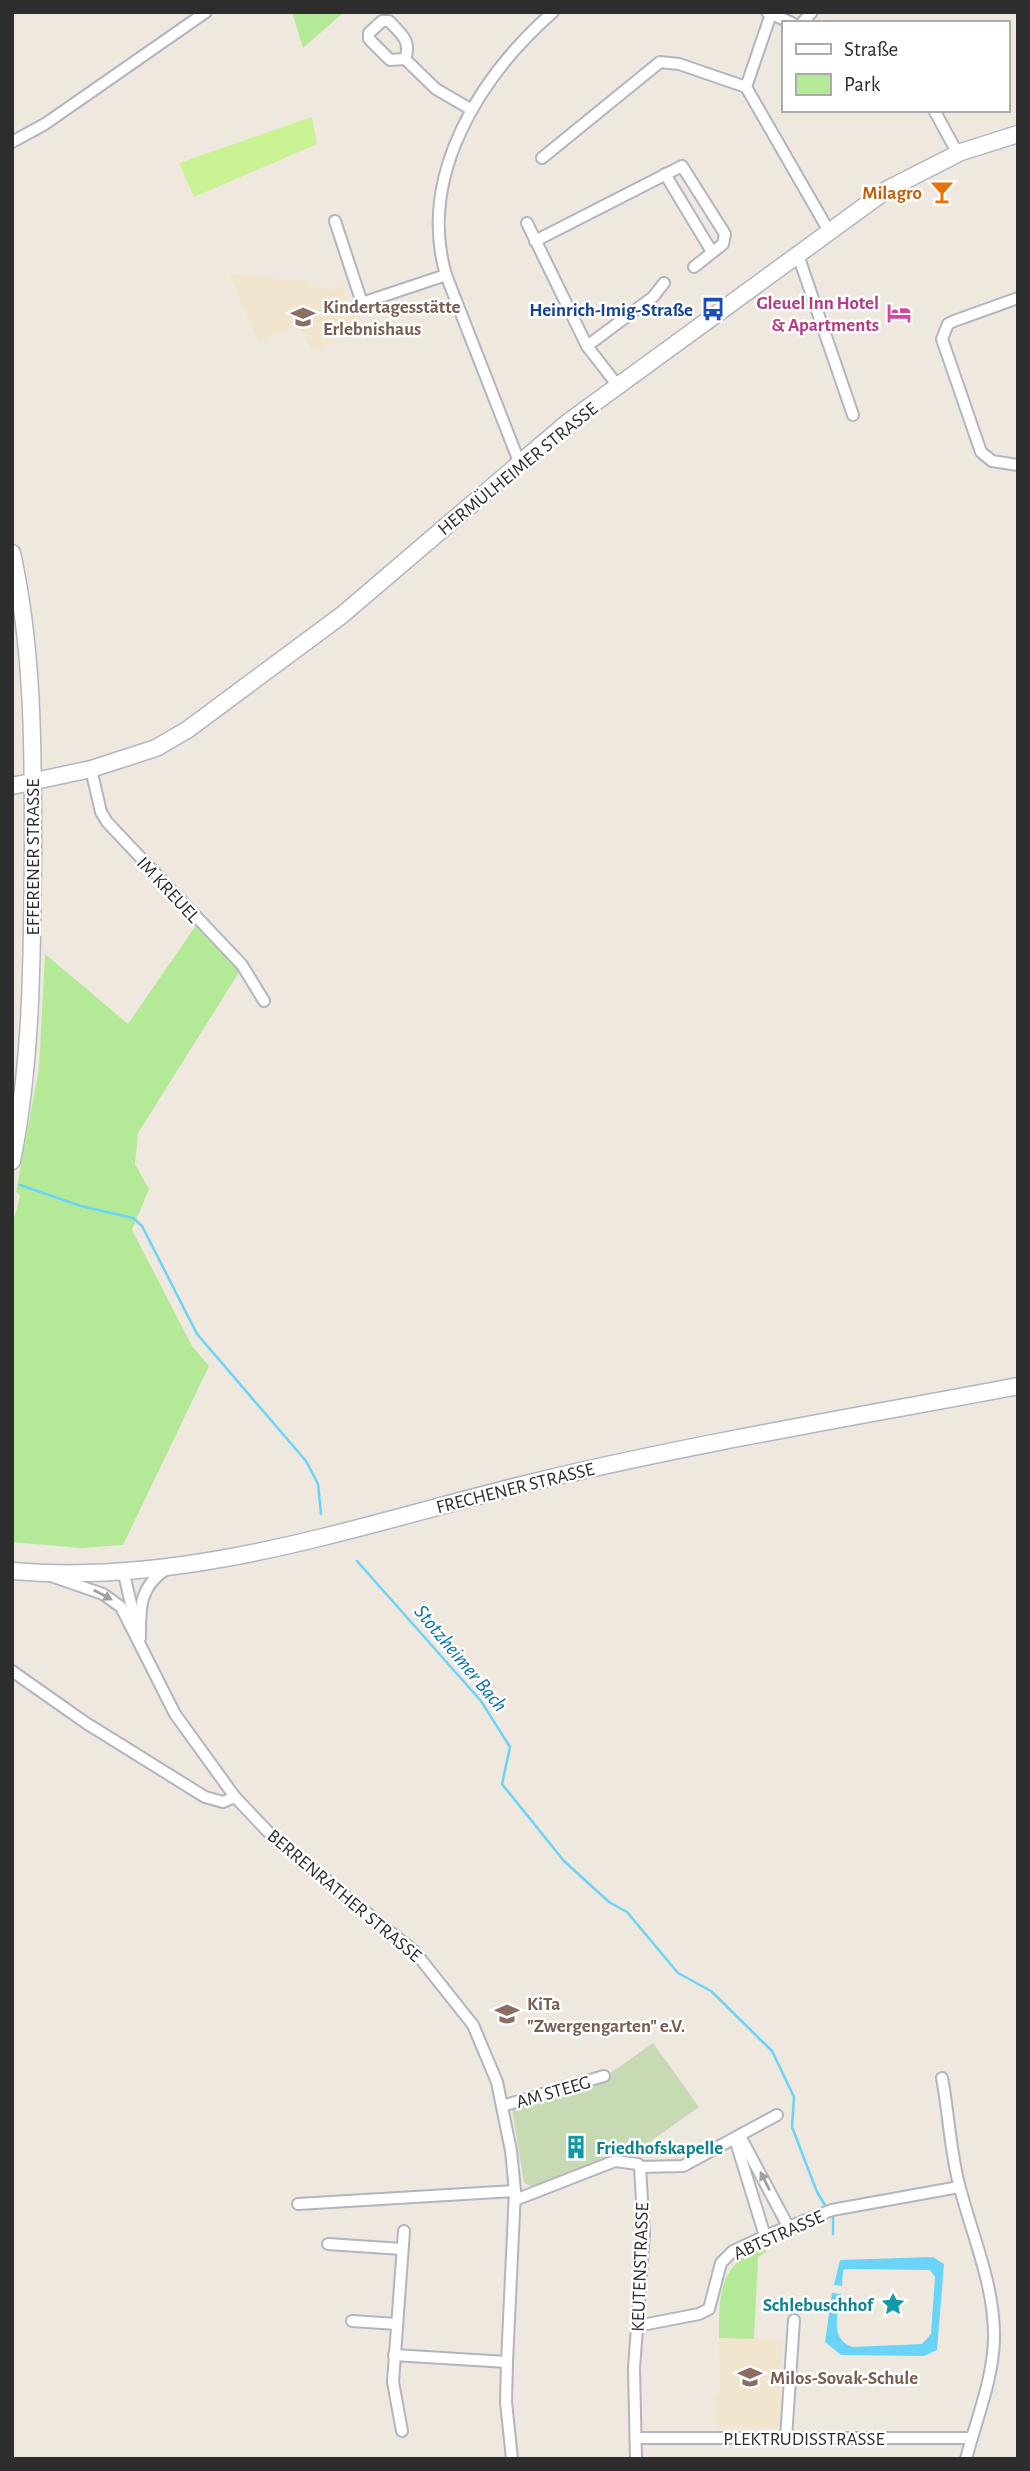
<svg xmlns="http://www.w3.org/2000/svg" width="1030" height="2471" font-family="'Alegreya Sans',sans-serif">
  <rect width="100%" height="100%" fill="#efe8de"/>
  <g fill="#f2e5cd">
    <polygon points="229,274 308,281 308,285 327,287 327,291 342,285 349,308 356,307 362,326 313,352 298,325 259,342"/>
    <polygon points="719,2338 786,2341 782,2345 781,2424 776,2428 715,2427 716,2396 720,2395"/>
  </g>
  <g fill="#b4e997">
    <polygon points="292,12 344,12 303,48"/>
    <polygon points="197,924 241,969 138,1133 135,1164 149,1189 132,1230 192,1346 209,1366 123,1545 81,1548 12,1542 12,1226 20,1196 16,1192 39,1068 45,954 128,1024"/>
    <path d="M763 2243 766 2252 758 2257 754 2339 719 2338C719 2291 719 2268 763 2243Z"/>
  </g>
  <polygon fill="#c7dab4" points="653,2043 699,2107 652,2140 641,2156 612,2155 533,2187 524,2183 512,2109 601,2080"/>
  <polygon fill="#caf192" points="312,117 317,144 194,197 179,163"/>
  <path fill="#6ad4f8" d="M933 2257 944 2264 937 2350 924 2356 841 2355 825 2342 832 2293 841 2294C838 2314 829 2338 852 2347L922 2344 931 2334 935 2277 930 2270 848 2269 843 2270 842 2286 834 2285 840 2260Z"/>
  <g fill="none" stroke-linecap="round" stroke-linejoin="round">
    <g stroke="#6ad4f8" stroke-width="2.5">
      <polyline points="20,1185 81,1206 133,1218 142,1226 197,1334 306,1461 318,1484 321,1514"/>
      <polyline points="357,1561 481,1701 510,1747 502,1784 564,1861 609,1902 627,1912 678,1973 711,1991 772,2051 794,2097 792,2127 817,2192 825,2205"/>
      <polyline points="833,2234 833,2215"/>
    </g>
    <g stroke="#b2b5c1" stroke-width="14">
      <g id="street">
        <polyline points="767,12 792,23"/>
        <polyline points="771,14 746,87 830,233"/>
        <path d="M382 21H389C401 34 412 41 405 59L390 60 369 39V33Z"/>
        <polyline points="802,23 812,12"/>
        <polyline points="405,59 436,89 472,110"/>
        <polyline points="934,110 958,154"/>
        <polyline points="12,142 45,124 206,12"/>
        <polyline points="542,158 660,62 679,64 746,87"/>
        <polyline points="665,174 712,252"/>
        <polyline points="335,221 362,303 446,275"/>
        <polyline points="527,223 587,346 618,386"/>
        <polyline points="535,241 682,166 725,234 723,244 694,267"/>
        <polyline points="798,255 853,415"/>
        <polyline points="1018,298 954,321 948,324 942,339 981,452 992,461 1018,465"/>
        <polyline points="587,346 653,297 664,283"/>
        <path d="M520 464 446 275C417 176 480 76 553 12"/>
        <polyline points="91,769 101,812 107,822 242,965 264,1001"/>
        <polyline points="124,1574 135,1621"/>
        <polyline points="51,1576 103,1594 121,1607 175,1714 235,1797 272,1836 415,1952 473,2025 497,2082 511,2151 515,2191 507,2362 506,2402 512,2459"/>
        <path d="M140 1638C140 1608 139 1588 165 1570"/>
        <polyline points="12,1671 86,1723 205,1797 223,1802 235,1797"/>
        <path d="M942 2078C949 2114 950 2153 960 2188 973 2238 995 2287 994 2339 993 2380 976 2420 966 2459"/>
        <polyline points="502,2106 604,2076"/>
        <polyline points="740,2136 789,2228"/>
        <polyline points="735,2139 765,2236"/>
        <polyline points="640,2167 683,2166 777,2115"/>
        <polyline points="515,2200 615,2161 638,2164 640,2167 644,2234 634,2368 636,2459"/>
        <polyline points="298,2204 515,2191"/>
        <polyline points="328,2244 402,2249"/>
        <polyline points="352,2321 397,2324"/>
        <polyline points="637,2326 699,2314 709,2309 721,2263 733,2251 765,2236 832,2210 959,2187"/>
        <polyline points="394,2355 507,2362"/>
        <polyline points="402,2431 393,2382 404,2231"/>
        <polyline points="636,2438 972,2438"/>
        <polyline points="786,2438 794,2320"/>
      </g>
    </g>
    <g stroke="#b2b5c1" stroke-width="19">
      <g id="secondary">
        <path d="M12 553C34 652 33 755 33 855 32 957 32 1061 12 1161"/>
        <polyline points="12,786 91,769 156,748 187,730 342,615 567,423 888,189 961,152 1018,134"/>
        <path d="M12 1571C196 1587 369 1521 546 1479 702 1442 860 1416 1018 1386"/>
      </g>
    </g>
    <use href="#street" stroke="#fff" stroke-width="10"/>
    <use href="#secondary" stroke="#fff" stroke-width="16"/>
  </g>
  <defs><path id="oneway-solid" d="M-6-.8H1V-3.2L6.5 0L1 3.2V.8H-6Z" transform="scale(1.75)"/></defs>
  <g fill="#a0a0a0">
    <use href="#oneway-solid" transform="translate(103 1595) rotate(28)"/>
    <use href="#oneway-solid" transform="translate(765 2181) rotate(-117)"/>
  </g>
  <defs>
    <g id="bar-bare" transform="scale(1.89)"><path d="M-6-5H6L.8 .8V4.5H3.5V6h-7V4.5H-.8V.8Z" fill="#e8710a" stroke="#fff" stroke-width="2.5" paint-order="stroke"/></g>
    <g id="bus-bare" transform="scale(1.89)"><path d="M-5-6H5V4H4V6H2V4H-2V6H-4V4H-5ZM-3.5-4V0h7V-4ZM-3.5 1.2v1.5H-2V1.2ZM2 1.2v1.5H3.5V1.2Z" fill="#1a4fb4" stroke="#fff" stroke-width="2.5" paint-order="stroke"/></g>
    <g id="hotel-bare" transform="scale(1.89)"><path d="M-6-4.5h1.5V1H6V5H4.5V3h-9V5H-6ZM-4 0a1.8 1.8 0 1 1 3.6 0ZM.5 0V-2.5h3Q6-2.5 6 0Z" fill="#d1479c" stroke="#fff" stroke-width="2.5" paint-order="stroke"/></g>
    <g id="school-bare" transform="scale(1.89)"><path d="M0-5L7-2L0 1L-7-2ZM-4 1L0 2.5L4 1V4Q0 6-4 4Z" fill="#8d6e63" stroke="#fff" stroke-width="2.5" paint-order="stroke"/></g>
    <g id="building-bare" transform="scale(1.89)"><path d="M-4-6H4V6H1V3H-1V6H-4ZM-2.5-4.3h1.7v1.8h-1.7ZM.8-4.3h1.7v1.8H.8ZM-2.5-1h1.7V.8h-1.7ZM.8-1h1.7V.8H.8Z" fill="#0f9aa8" stroke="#fff" stroke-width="2.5" paint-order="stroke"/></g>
    <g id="sight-bare" transform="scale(1.89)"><path d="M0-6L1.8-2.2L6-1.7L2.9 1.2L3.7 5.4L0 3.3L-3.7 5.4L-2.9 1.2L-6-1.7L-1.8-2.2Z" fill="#0f9aa8" stroke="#fff" stroke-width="2.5" paint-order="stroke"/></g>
  </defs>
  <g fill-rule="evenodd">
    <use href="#bar-bare" x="942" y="192"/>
    <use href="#bus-bare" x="713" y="309"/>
    <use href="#hotel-bare" x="899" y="313"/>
    <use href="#school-bare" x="303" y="317"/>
    <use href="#school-bare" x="507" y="2014"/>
    <use href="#building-bare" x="576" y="2147"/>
    <use href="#sight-bare" x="893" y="2304"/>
    <use href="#school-bare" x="750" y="2377"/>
  </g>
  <g text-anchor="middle" stroke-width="5" stroke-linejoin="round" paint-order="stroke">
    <g font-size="19" font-weight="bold" fill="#c56008" stroke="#fff" text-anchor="end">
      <text x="922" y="199">Milagro</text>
    </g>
    <g font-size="19" font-weight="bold" fill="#b23c85" stroke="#fff" text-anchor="end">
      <text x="879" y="309">Gleuel Inn Hotel<tspan x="879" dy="22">&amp; Apartments</tspan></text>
    </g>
    <g font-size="19" font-weight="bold" fill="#785e54" stroke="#fff" text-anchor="start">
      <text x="323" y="313">Kindertagesstätte<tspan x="323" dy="22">Erlebnishaus</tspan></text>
      <text x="527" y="2010">KiTa<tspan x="527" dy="22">"Zwergengarten" e.V.</tspan></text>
      <text x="770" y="2384">Milos-Sovak-Schule</text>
    </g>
    <g font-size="19" font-weight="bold" fill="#164399" stroke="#fff" text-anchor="end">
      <text x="693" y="316">Heinrich-Imig-Straße</text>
    </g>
    <g font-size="19" fill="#2d2d2d" stroke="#fff">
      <text transform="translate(517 468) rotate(-39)" y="7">HERMÜLHEIMER STRASSE</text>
      <text transform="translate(32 857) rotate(-90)" y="7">EFFERENER STRASSE</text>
      <text transform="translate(169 889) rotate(47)" y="7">IM KREUEL</text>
      <text transform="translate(515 1487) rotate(-14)" y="7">FRECHENER STRASSE</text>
      <text transform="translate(345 1895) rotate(40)" y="7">BERRENRATHER STRASSE</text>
      <text transform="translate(553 2091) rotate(-16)" y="7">AM STEEG</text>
      <text transform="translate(778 2234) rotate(-24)" y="7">ABTSTRASSE</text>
      <text transform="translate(639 2267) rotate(-88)" y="7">KEUTENSTRASSE</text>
      <text x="804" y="2445">PLEKTRUDISSTRASSE</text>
    </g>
    <g font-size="19" font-weight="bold" fill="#0d838f" stroke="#fff" text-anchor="start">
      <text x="596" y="2154">Friedhofskapelle</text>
      <text x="873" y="2311" text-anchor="end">Schlebuschhof</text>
    </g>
    <g font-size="21" font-style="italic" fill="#0373ab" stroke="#fff">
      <text transform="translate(461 1658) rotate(50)" y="7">Stotzheimer Bach</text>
    </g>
  </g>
  <rect width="1030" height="2471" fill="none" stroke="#2d2d2d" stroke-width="28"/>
  <rect x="782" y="21" width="228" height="91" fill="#ffffff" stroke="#ababab" stroke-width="2"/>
  <rect x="796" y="44" width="35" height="10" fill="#ffffff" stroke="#ababab" stroke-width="2"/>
  <text x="844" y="56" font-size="21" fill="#2d2d2d">Straße</text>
  <rect x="796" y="74" width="35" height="21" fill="#b4e997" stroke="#ababab" stroke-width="2"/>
  <text x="844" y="91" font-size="21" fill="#2d2d2d">Park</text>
</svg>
